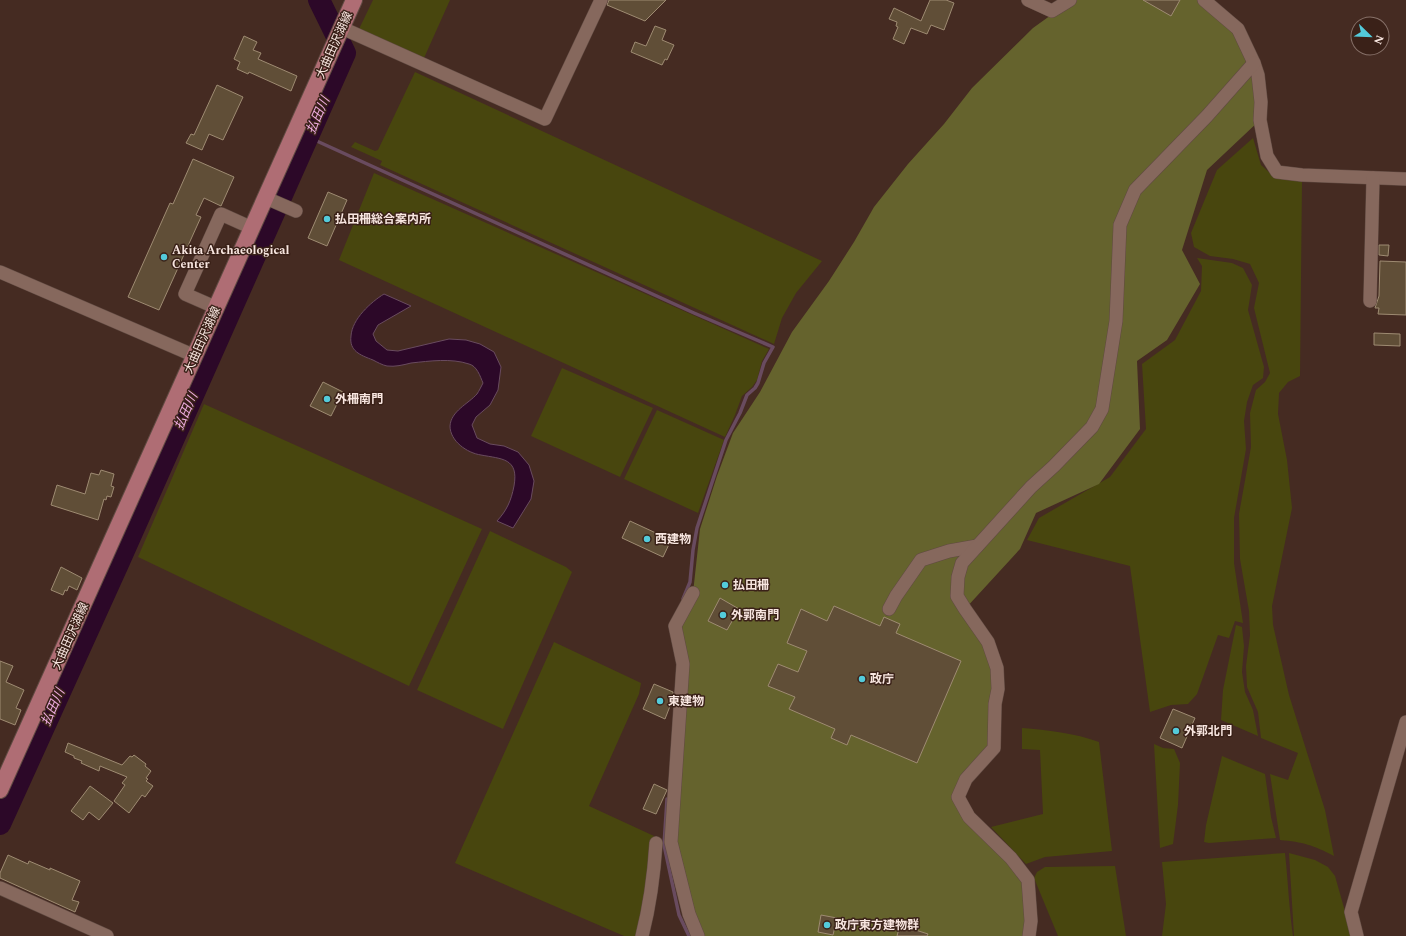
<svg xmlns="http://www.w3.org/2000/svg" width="1406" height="936" font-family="Spectral,'Noto Sans JP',serif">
  <rect width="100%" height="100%" fill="#452b22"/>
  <g fill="#48460e">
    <polygon points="373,0 450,0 424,58 359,29"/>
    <polygon points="415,72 822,261 796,293 782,318 774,344 380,165 382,161 351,147 355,142 375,151 378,150"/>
    <path d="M1253 138 1261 165 1271 174 1302 181 1300 376 1288 382 1279 393 1278 414 1287 460 1292 508 1272 606 1273 625 1289 695 1325 810 1334 856C1313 845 1303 842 1280 840L1270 774 1288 780 1298 753 1261 738 1258 712 1247 687 1246 666 1250 635 1249 611 1240 559 1239 514 1251 447 1250 413 1256 390 1265 382 1270 373 1254 308 1259 283 1250 264 1233 259 1210 256 1194 247 1191 233 1217 170Z"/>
    <polygon points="374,173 769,349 762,361 757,380 752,387 742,396 735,415 725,437 339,260"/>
    <polygon points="1197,258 1232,263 1243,268 1252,285 1248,310 1264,367 1263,378 1253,385 1247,402 1244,421 1246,449 1234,518 1234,563 1243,623 1235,621 1229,638 1218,635 1197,694 1188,704 1171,705 1150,712 1130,566 1027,540 1039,518 1110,477 1146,429 1142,364 1175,340 1201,291 1202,266"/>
    <polygon points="562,368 653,408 620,477 531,436"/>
    <polygon points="204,404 482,529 409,686 138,557"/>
    <polygon points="657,410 724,440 698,513 624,479"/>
    <polygon points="490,531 566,567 572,572 503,729 417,690"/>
    <polygon points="1236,625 1242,627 1244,646 1242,672 1245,692 1253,710 1258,736 1221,720 1223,690"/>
    <polygon points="554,642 641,683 639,694 589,806 654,836 637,936 624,936 455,863"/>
    <path d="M1022 728C1047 730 1075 733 1099 742L1112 851 1045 857 1026 864 991 827 1043 814 1040 750 1022 749Z"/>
    <polygon points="1154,744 1163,748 1174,749 1180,763 1178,805 1173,844 1160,848"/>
    <polygon points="1222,756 1265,774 1271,817 1276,838 1209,843 1204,842 1206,825"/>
    <path d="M1285 853C1288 880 1289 908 1293 936H1162L1166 904 1162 862Z"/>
    <polygon points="1289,853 1315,860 1328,867 1335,876 1352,936 1294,936"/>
    <polygon points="1115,866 1126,936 1058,936 1034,878 1037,872 1045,867"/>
  </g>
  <polygon fill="#65632d" points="1072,0 1204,0 1238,29 1254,63 1260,120 1207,170 1182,250 1200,284 1167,340 1137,361 1140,429 1099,484 1036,513 1020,549 965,609 997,668 994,748 958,797 1028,880 1029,936 698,936 671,842 683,664 675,626 693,593 700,529 717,476 733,433 760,392 792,332 829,281 854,242 874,207 908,164 944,124 972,88 1033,28"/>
  <path fill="#2c0828" stroke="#694b5f" d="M384 294 411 306 378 325 373 334 376 341 387 350 398 351 449 339 466 340 480 344 494 352 501 367 498 390 490 405 476 417 472 425 477 438 490 444 504 446 518 452 529 465 534 481 531 499 513 528 497 521C507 510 511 501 514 486 519 458 502 459 481 455 467 453 450 441 450 426 451 411 468 404 477 394 479 391 481 387 483 383 480 376 477 366 469 364 451 358 430 361 411 363 403 365 395 367 387 366 382 365 377 362 373 360 360 355 349 351 351 336 352 319 371 302 384 294Z"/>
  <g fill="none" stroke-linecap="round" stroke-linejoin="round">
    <g stroke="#694b5f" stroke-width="3.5">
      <polyline points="308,137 694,313 773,347 764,363 758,383 755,388 747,395 740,413 726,440 697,528 693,550 690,582 683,599"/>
      <polyline points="667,799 664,845 679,915 689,936"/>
    </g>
    <polyline stroke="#2c0828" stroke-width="22" points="0,824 118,564 345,53 319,0"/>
  </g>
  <g fill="#604e37" stroke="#9e8b72">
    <polygon points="609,0 666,0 645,21 607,5"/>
    <polygon points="930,0 946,0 954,3 944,30 931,25 927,34 911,28 904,44 893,39 898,27 896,26 897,22 889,19 894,8 921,21"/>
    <polygon points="1143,0 1180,0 1171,16"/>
    <polygon points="655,26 666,30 662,40 674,45 667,60 665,59 662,65 631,52 635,42 646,46"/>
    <polygon points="244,36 257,42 253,50 261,53 258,59 297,76 291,91 249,72 248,74 237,69 240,62 234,59"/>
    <polygon points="217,85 243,97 223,140 209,134 202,150 186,143 191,134 194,135"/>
    <polygon points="193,159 234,177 221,206 204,198 196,215 201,217 159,310 128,297 170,203 173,204"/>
    <polygon points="328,192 347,200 327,246 308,238"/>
    <polygon points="1379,245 1389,245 1388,256 1379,255"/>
    <polygon points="1380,261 1406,262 1406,315 1378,314 1379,308 1375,308 1379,296"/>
    <polygon points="1374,333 1400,334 1400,346 1374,345"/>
    <polygon points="323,382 343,392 331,416 310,406"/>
    <polygon points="101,470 114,474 111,486 114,487 111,497 107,496 106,500 104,499 98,520 51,505 57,485 85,494 91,473 99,475"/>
    <polygon points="630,521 671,540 663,557 622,538"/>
    <polygon points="61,567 82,578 77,590 69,586 67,591 65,590 63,595 51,590"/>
    <polygon points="720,598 739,609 727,630 708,621"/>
    <polygon points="834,606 880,626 884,617 900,624 896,633 961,661 917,763 851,735 847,745 831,738 835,729 789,709 795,697 768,686 778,664 798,672 807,651 787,643 801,609 827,621"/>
    <polygon points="0,661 13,666 6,682 24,690 16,708 21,710 15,725 0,719"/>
    <polygon points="654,684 673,692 672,701 665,719 643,709"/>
    <polygon points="1173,709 1195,718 1182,748 1160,738"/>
    <polygon points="68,743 122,765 130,756 132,757 134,755 146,764 145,766 151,771 146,778 148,779 146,781 153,786 145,797 142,795 129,813 114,801 125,785 122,783 127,777 100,766 99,771 81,763 82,761 74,758 74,756 65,752"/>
    <polygon points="654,784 667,790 656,814 643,809"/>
    <polygon points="90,786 113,803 99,820 89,812 83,820 71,811"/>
    <polygon points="8,855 28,864 29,861 50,870 50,868 80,881 72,900 79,902 75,912 0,878 0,873"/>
    <polygon points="821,915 837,918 833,935 818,932"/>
    <polygon points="900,925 928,934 927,936 897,936"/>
  </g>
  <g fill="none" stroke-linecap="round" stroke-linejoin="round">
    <g stroke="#604a42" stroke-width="14">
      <g id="minor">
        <polyline points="1028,0 1052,11 1070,0"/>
        <polyline points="1204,0 1238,29 1254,63 1258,75 1261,102 1260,120 1267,156 1277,172 1302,175 1406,179"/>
        <polyline points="342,28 545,119 601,0"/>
        <polyline points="266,198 296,211"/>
        <polyline points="0,272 195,356"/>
        <polyline points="1370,301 1373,178"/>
        <polyline points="217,308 185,294 221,214 252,228"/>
        <polyline points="693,593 675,626 683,664 671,842 689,914 698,936"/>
        <polyline points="889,609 896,596 921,560 949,551 977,546"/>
        <polyline points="0,888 107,936"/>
        <path d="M642 936C650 905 654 875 656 843"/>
        <polyline points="1029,936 1031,921 1028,880 1011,858 969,817 958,797 966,779 994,748 995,704 998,689 997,668 988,642 965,609 957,596 958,577 962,563 1031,487 1054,466 1092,427 1102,409 1116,321 1120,225 1135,190 1207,116 1254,63"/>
        <polyline points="1357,936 1351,912 1406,722"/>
      </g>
    </g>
    <g stroke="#604a42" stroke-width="18">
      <polyline id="major" points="0,790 354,0"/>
    </g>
    <use href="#minor" stroke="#86685d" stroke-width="13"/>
    <use href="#major" stroke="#af6d74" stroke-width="16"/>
  </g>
  <g fill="#53cbdb" stroke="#3a2118" stroke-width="1.5">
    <circle cx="327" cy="219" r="4"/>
    <circle cx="164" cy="257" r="4"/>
    <circle cx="327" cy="399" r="4"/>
    <circle cx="647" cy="539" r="4"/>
    <circle cx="725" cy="585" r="4"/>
    <circle cx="723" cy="615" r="4"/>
    <circle cx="862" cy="679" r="4"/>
    <circle cx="660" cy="701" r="4"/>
    <circle cx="1176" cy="731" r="4"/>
    <circle cx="827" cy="925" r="4"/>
  </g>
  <g text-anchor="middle" stroke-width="3" stroke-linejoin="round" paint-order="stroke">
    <g font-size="12" fill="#f8e6e0" stroke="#3a2118">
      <text transform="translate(334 45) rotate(-66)" y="4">大曲田沢湖線</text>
      <text transform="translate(202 340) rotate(-66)" y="4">大曲田沢湖線</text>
      <text transform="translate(70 636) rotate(-66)" y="4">大曲田沢湖線</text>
    </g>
    <g font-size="12" font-weight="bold" fill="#f8e6e0" stroke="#3a2118" text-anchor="start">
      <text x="335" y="223">払田柵総合案内所</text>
      <text x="172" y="254">Akita Archaeological<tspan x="172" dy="14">Center</tspan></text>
      <text x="335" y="403">外柵南門</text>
      <text x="655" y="543">西建物</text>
      <text x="733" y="589">払田柵</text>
      <text x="731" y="619">外郭南門</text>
      <text x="870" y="683">政庁</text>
      <text x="668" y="705">東建物</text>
      <text x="1184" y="735">外郭北門</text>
      <text x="835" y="929">政庁東方建物群</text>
    </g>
    <g font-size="13" font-style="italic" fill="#eface2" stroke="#3a2118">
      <text transform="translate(317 115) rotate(-66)" y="5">払田川</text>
      <text transform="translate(185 411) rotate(-66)" y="5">払田川</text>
      <text transform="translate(52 707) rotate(-66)" y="5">払田川</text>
    </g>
  </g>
  <g transform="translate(1370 36) rotate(113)"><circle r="19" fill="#3a2118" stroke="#867068"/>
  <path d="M0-3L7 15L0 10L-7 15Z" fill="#53cbdb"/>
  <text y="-6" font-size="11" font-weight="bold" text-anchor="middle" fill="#f8e6e0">N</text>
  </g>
</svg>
